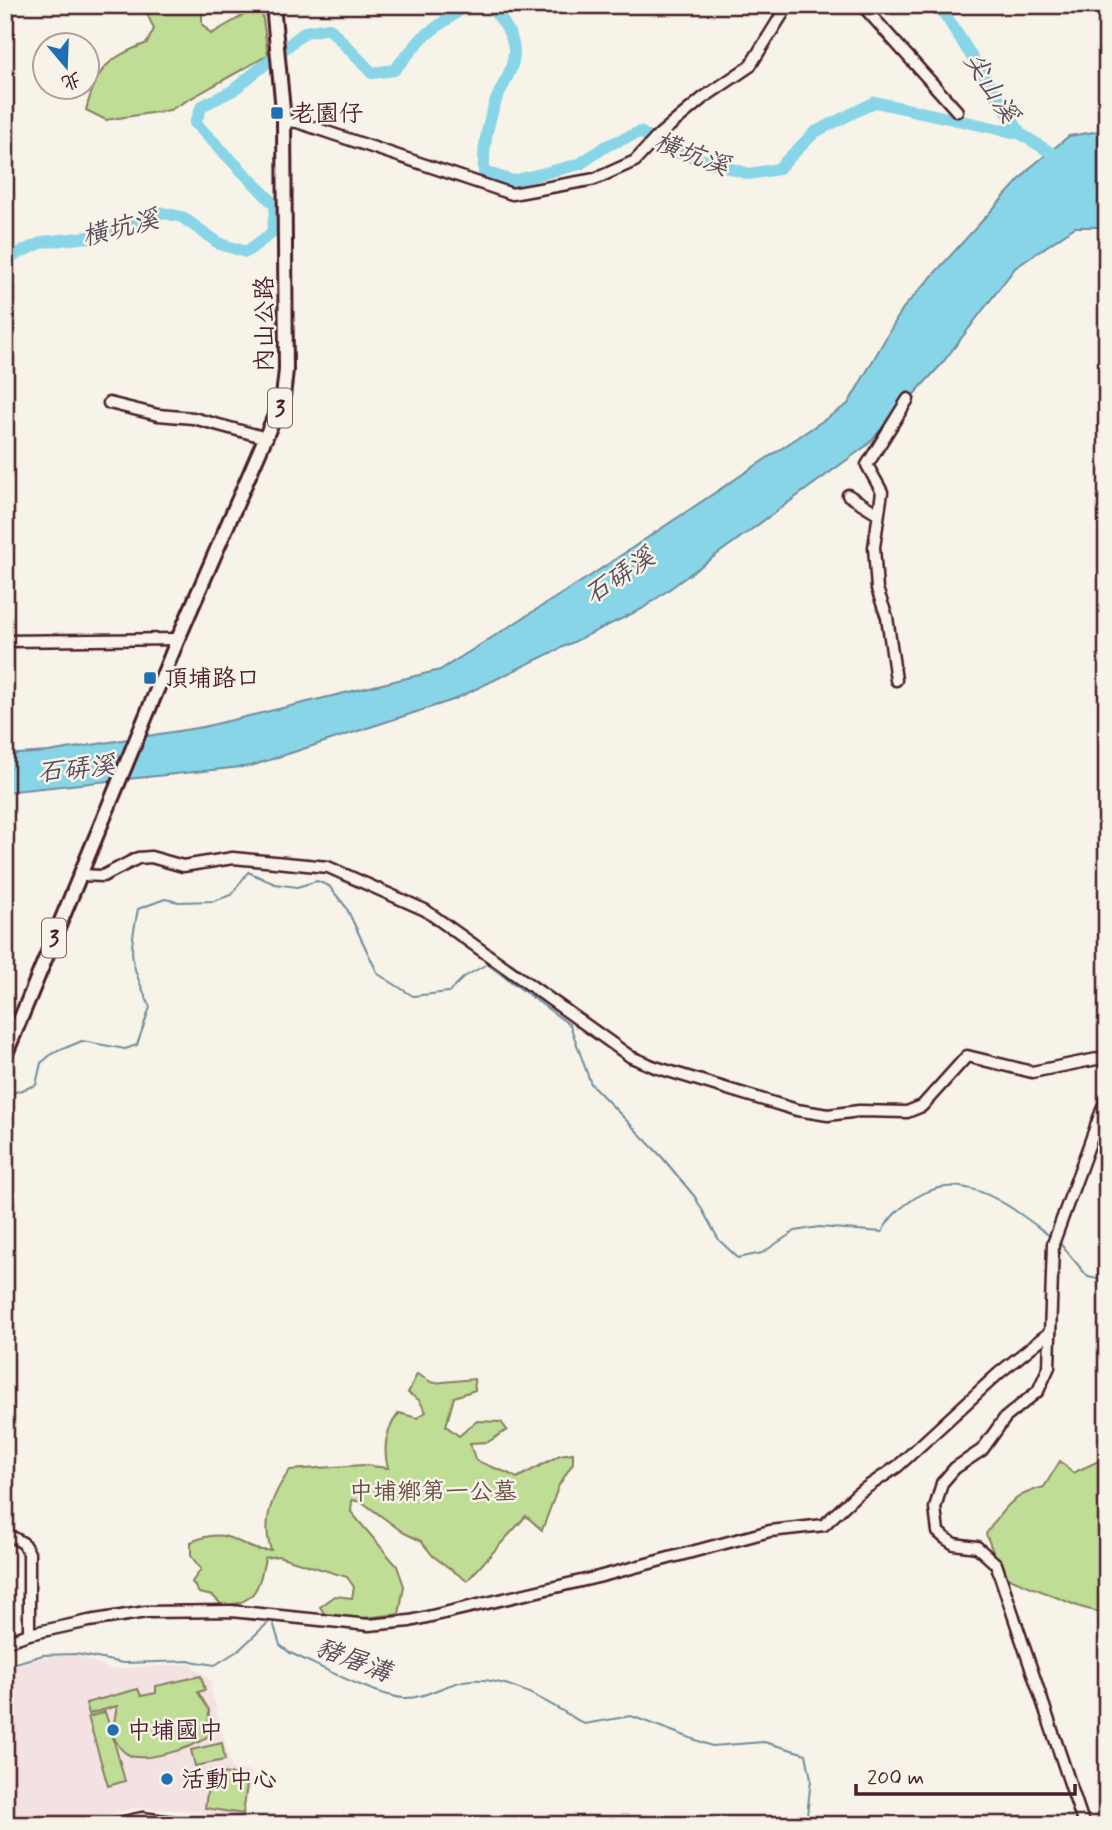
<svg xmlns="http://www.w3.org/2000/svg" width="1112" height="1830" font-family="Mynerve,'LXGW WenKai TC',sans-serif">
  <rect width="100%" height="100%" fill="#f7f3e8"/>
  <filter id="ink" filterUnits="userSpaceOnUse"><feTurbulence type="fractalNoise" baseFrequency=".0143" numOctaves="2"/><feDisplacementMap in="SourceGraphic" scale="14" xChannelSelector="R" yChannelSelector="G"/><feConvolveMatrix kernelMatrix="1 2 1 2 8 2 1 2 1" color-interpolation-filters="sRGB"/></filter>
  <g filter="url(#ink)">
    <polygon fill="#f4e1e2" points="75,1655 111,1669 190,1664 212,1682 211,1690 232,1769 253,1772 243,1822 196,1811 138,1808 62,1825 5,1825 5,1669 37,1658"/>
    <g fill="#bfdd95" stroke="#847e60" stroke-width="2">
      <path d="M143 5H209L202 12V24L211 34 261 5 268 55 170 110 106 120 86 110C98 66 107 59 147 43L154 29Z"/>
      <path d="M417 1374 433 1383 474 1379 475 1390 454 1397 446 1426 459 1436 477 1421 501 1422 507 1430 488 1442 470 1443 475 1459C489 1468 503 1469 517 1478L560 1455 573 1453V1463L559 1485 542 1530 526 1516 467 1581 433 1556 421 1541 404 1533 362 1502 352 1500 351 1512 397 1566 404 1586 399 1614 354 1619 326 1616 320 1607 335 1596 352 1598 354 1587 347 1577 278 1556 265 1558C259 1588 255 1605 222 1605L213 1596 199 1593 192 1582 201 1569 191 1556V1542C233 1522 241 1554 271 1550 261 1521 273 1493 290 1470L363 1465 388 1468C382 1446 386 1429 399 1413L417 1418 426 1412 419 1400 408 1393Z"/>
      <path d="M1107 1457V1614L1080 1607 1002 1575 986 1534C1004 1508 1012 1495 1044 1487L1060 1461 1073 1473Z"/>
      <path d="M201 1676 205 1690 198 1692 209 1710 208 1736C196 1747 145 1763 129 1755 120 1751 117 1743 112 1734L125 1781 108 1786 88 1717 105 1712 112 1734 117 1706 89 1714 86 1703 138 1689 141 1696 156 1693V1686Z"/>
      <polygon points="222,1743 225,1760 195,1766 191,1750"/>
      <polygon points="210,1771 248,1777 243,1814 205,1808"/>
    </g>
    <polygon fill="#88d5e7" stroke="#6f8c9c" stroke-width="2" points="1107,130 1107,227 1075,227 1015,268 940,366 866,446 642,609 453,700 251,766 5,792 5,755 48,752 203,727 440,670 590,576 848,404 903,308 1031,167 1069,136"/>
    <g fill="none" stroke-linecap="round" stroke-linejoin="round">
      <g stroke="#6f8c9c" stroke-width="2">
        <path d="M7 1095 36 1085 41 1063 53 1053 82 1041 125 1049 137 1045 150 1007C130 960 128 959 138 909L165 899 179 902 214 901 231 895 248 872 275 884 297 887 317 881 329 886 346 907 378 974 413 996 449 992 464 977 487 964 570 1025 591 1084 661 1156 695 1197 719 1240 738 1258 762 1253 795 1231 819 1227 882 1232C891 1215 899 1209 915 1198 964 1166 1011 1207 1050 1236"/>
        <polyline points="1058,1241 1088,1277 1107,1281"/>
        <path d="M5 1666 43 1655 76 1654 123 1663 191 1661 215 1665 239 1650 272 1619 280 1645 290 1653C318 1665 375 1696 404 1698 426 1699 449 1681 471 1680 510 1677 553 1705 584 1724L631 1716 712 1746 764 1742 806 1754 811 1779 806 1825"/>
      </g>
      <g stroke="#88d5e7" stroke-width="12">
        <path d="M483 5C499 10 514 36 514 52 514 71 501 86 495 103 487 125 483 149 484 172L513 181 580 164 606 146 640 132 670 150 749 174 778 169 815 132 875 102 1021 134 1061 159"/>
        <polyline points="939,5 1021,134"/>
        <polyline points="5,259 43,242 98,236 159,212 182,217 220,244 246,252 272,233 276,206 195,123 202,106 232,91 305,32 329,28 372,73 394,70 423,37 467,5"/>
      </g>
      <g stroke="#4a1f2b" stroke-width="15">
        <g id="minor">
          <polyline points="862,5 957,111"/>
          <polyline points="284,121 297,122 512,194 595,179 635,161 660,134 703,98 750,66 788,5"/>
          <polyline points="109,403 158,415 193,418 267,438"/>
          <polyline points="848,495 877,513"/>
          <polyline points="5,641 178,639"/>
          <polyline points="896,680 887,617 877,589 874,547 882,492 867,465 908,399"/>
          <polyline points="80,875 103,876 138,858 151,857 183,866 233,858 328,867 425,910 631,1057 655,1067 797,1110 828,1115 859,1111 907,1112 922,1106 967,1056 1032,1072 1107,1057"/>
          <polyline points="5,1533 23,1543 29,1553 29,1634"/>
          <polyline points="5,1642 29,1634 89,1621 146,1612 231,1611 369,1625 410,1621 598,1577 770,1531 824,1525 857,1494 898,1466 999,1373 1050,1332"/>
          <polyline points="110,1825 142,1818 196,1825"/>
          <polyline points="1084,1825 996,1564 977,1547 954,1544 945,1538 938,1532 935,1508 942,1483 955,1468 982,1450 1005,1418 1038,1391 1049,1367 1053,1244 1107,1096"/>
        </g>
      </g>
      <g stroke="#4a1f2b" stroke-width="18">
        <polyline id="major" points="5,1056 178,639 283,397 286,370 284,121 273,5"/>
      </g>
      <use href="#minor" stroke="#f7f3e8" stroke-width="10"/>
      <use href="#major" stroke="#f7f3e8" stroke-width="12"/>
    </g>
  </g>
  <g fill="#1f6fb2" stroke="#f7f3e8" stroke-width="2.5">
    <rect x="270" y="106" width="14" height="14" rx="3.5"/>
    <rect x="143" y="671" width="14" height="14" rx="3.5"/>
    <circle cx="113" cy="1730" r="7"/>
    <circle cx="167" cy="1779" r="7"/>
  </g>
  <g text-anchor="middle" stroke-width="5" stroke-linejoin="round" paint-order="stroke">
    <g fill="#f7f3e8" stroke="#7e5f64" stroke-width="2">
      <rect x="268" y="388.5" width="24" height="39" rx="5"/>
      <rect x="42" y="918.5" width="24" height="39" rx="5"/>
    </g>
    <g font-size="23" font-weight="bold" fill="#4a1f2b">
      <text x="280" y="416">3</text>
      <text x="54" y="946">3</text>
    </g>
    <g font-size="24" fill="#4a1f2b" stroke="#f7f3e8" text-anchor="start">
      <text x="291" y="121">老園仔</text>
      <text x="164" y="686">頂埔路口</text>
      <text x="127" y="1738">中埔國中</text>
      <text x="181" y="1787">活動中心</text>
    </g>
    <g font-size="24" fill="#4a1f2b" stroke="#f7f3e8">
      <text transform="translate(264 324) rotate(-90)" y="8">內山公路</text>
    </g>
    <g font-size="24" fill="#674e46" stroke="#f7f3e8">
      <text x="433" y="1499">中埔鄉第一公墓</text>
    </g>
    <g font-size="26" font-style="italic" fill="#5a4c5a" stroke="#f7f3e8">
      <text transform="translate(992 87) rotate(57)" y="9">尖山溪</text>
      <text transform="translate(692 153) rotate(21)" y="9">橫坑溪</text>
      <text transform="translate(120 227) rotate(-14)" y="9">橫坑溪</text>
      <text transform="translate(619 575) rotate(-34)" y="9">石硦溪</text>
      <text transform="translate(76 768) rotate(-6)" y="9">石硦溪</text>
      <text transform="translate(354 1659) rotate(21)" y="9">豬屠溝</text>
    </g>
  </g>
  <rect width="1112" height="1830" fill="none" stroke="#f7f3e8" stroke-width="28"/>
  <rect x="14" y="14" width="1084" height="1802" fill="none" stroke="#4a1f2b" stroke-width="2.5" filter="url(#ink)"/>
  <g transform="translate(66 66) rotate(161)"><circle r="33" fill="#f7f3e8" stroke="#b29e9c" stroke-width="2"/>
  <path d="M0-5L12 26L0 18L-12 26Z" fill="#1f6fb2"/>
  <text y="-10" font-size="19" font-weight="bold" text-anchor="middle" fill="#4a1f2b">北</text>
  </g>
  <path d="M856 1784v10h219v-10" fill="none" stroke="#4a1f2b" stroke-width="3.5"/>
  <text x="867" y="1784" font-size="21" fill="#4a1f2b" stroke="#f7f3e8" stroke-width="5" paint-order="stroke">200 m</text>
</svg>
